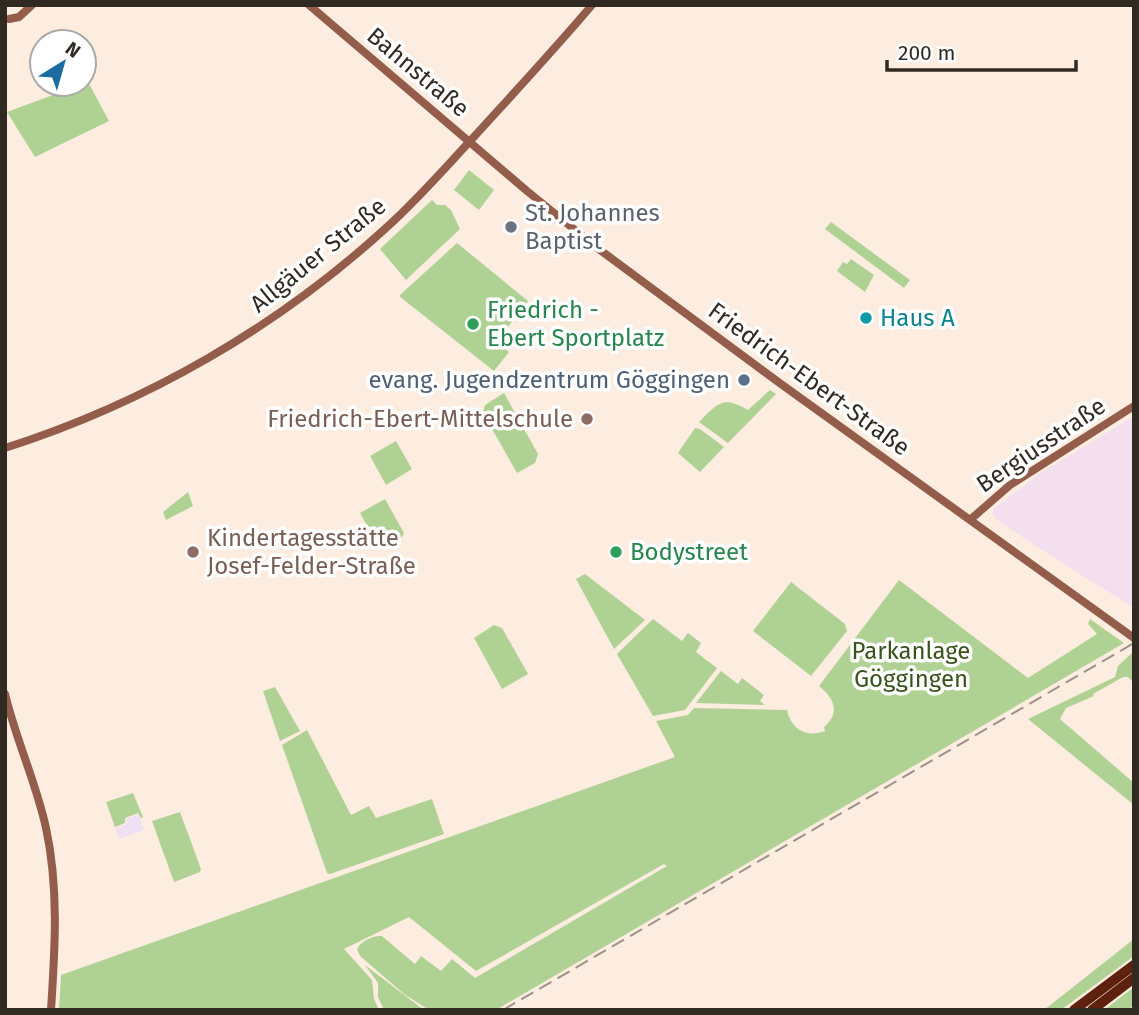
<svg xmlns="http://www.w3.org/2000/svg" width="1139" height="1015" font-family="'Fira Sans',sans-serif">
  <rect width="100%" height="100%" fill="#fcede0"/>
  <polygon fill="#f4dfee" points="1134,416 1134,608 1048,554 994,518 992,513 994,508 1042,472"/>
  <polygon fill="#efe0f3" points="139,814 144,830 119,839 115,828 127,824 126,819"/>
  <g fill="#b0d194">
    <polygon points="88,82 109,121 35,157 7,112"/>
    <polygon points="469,170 494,190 479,210 454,190"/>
    <polygon points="432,200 437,205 445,205 451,210 460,229 406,280 380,249"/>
    <polygon points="831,222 910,280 904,288 825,229"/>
    <polygon points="457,243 528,301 496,342 509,352 494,371 399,296"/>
    <polygon points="851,259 874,275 865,292 837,271 843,262 847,264"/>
    <path d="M770 390 776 394 728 443 699 422C718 403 723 395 748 410Z"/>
    <polygon points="504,393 538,454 535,463 517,473 483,413 485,405"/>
    <polygon points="695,428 700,429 724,447 700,472 678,453"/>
    <polygon points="396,441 412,469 386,485 370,456"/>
    <polygon points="188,492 193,506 166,520 163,512"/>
    <polygon points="385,499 404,533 402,537 380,549 360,513"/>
    <polygon points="585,574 645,620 614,649 576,579"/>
    <path d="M899 580 1028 678 1097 634 1088 624 1090 619 1124 643 496 1010H429L404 994 360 956 357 949C361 941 373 935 382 936L415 964 421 956 441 971 452 959 475 978 667 866 664 864 476 971 409 917 344 949 372 980 374 999 379 1010H59L61 975 675 757 656 721 688 715 694 708 787 710C791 730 807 738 825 731L824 727C841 713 834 698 819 686Z"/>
    <polygon points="791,582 845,624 847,631 811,676 753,631"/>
    <polygon points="653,619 682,641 688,633 701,643 696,652 717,668 685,710 653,716 617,654"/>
    <polygon points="494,625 502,628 528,674 502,689 474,638"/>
    <polygon points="1134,651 1134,683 1128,677 1123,677 1093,694 1094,696 1066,708 1060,719 1134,783 1134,805 1028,719 1115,677 1118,666"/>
    <polygon points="721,671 738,684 742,678 764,695 760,701 765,705 696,703"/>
    <polygon points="275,687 300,731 280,741 263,691"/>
    <polygon points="307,730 351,815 369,806 376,818 432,799 444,834 330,874 327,873 282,745"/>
    <polygon points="133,793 143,817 141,818 138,813 125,818 125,823 115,827 106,802"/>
    <polygon points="180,812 201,869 200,872 174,882 152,821"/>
    <polygon points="1134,939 1134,956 1061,1010 1044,1010"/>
    <polygon points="365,965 424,1010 384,1010 378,997 378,983"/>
    <polygon points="1134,987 1134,1005 1128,1010 1104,1010"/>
  </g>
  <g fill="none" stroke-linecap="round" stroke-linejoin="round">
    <g stroke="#945d4b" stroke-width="8">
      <polyline points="309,5 527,191 596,247 781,384 1134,638"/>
      <polyline points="9,19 19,17 32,5"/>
      <path d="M5 448C146 403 278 327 387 227 417 200 444 169 472 139 512 95 553 51 592 5"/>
      <polyline points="971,519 1010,485 1134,406"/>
      <path d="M5 694C16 740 36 782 46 828 59 888 55 949 51 1010"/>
    </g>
    <g stroke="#5d210d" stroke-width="10">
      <polyline points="1074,1010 1134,965"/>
      <polyline points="1092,1010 1134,978"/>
    </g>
    <polyline stroke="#9d9288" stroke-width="2" stroke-dasharray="14 7" stroke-linecap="butt" points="503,1010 1134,643"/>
  </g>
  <circle fill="#6b7280" stroke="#fff" stroke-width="2.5" cx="511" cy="227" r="7"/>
  <circle fill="#0f9aa8" stroke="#fff" stroke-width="2.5" cx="866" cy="318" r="7"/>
  <g fill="#2e9e5b" stroke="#fff" stroke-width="2.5">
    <circle cx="473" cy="324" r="7"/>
    <circle cx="616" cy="552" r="7"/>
  </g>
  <circle fill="#5c6f8a" stroke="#fff" stroke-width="2.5" cx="744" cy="380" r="7"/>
  <g fill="#8d6e63" stroke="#fff" stroke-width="2.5">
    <circle cx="587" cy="419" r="7"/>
    <circle cx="193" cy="552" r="7"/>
  </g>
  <g text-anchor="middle" stroke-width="7" stroke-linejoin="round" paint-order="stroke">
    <g font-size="24" fill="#302a23" stroke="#fff">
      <text transform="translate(418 72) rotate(40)" y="8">Bahnstraße</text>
      <text transform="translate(318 255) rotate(-39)" y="8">Allgäuer Straße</text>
      <text transform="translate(809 379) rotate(36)" y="8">Friedrich-Ebert-Straße</text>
      <text transform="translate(1041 445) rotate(-34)" y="8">Bergiusstraße</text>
    </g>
    <g font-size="24" fill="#5b616d" stroke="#fff" text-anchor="start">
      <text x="525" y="221">St. Johannes<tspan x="525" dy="28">Baptist</tspan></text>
    </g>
    <g font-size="24" fill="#27864d" stroke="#fff" text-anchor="start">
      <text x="487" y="318">Friedrich -<tspan x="487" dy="28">Ebert Sportplatz</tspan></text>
      <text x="630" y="560">Bodystreet</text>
    </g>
    <g font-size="24" fill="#0d838f" stroke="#fff" text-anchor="start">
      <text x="880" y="326">Haus A</text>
    </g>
    <g font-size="24" fill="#4e5e75" stroke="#fff" text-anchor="end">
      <text x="730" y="388">evang. Jugendzentrum Göggingen</text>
    </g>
    <g font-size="24" fill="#785e54" stroke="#fff" text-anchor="end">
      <text x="573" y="427">Friedrich-Ebert-Mittelschule</text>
      <text x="207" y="546" text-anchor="start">Kindertagesstätte<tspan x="207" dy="28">Josef-Felder-Straße</tspan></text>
    </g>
    <g font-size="24" fill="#38531c" stroke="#fff">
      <text x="911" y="659">Parkanlage<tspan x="911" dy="28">Göggingen</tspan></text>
    </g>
  </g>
  <rect width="1139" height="1015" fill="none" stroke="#302a23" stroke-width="14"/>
  <g transform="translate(63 63) rotate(37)"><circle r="33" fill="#ffffff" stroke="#acaaa7" stroke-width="2"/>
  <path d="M0-5L12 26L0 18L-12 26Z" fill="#1a6d9e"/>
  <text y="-10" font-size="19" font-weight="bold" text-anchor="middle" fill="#302a23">N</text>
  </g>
  <path d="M887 60v10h189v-10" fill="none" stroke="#302a23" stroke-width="3.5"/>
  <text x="898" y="60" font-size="21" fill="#302a23" stroke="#ffffff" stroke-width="5" paint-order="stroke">200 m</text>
</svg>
